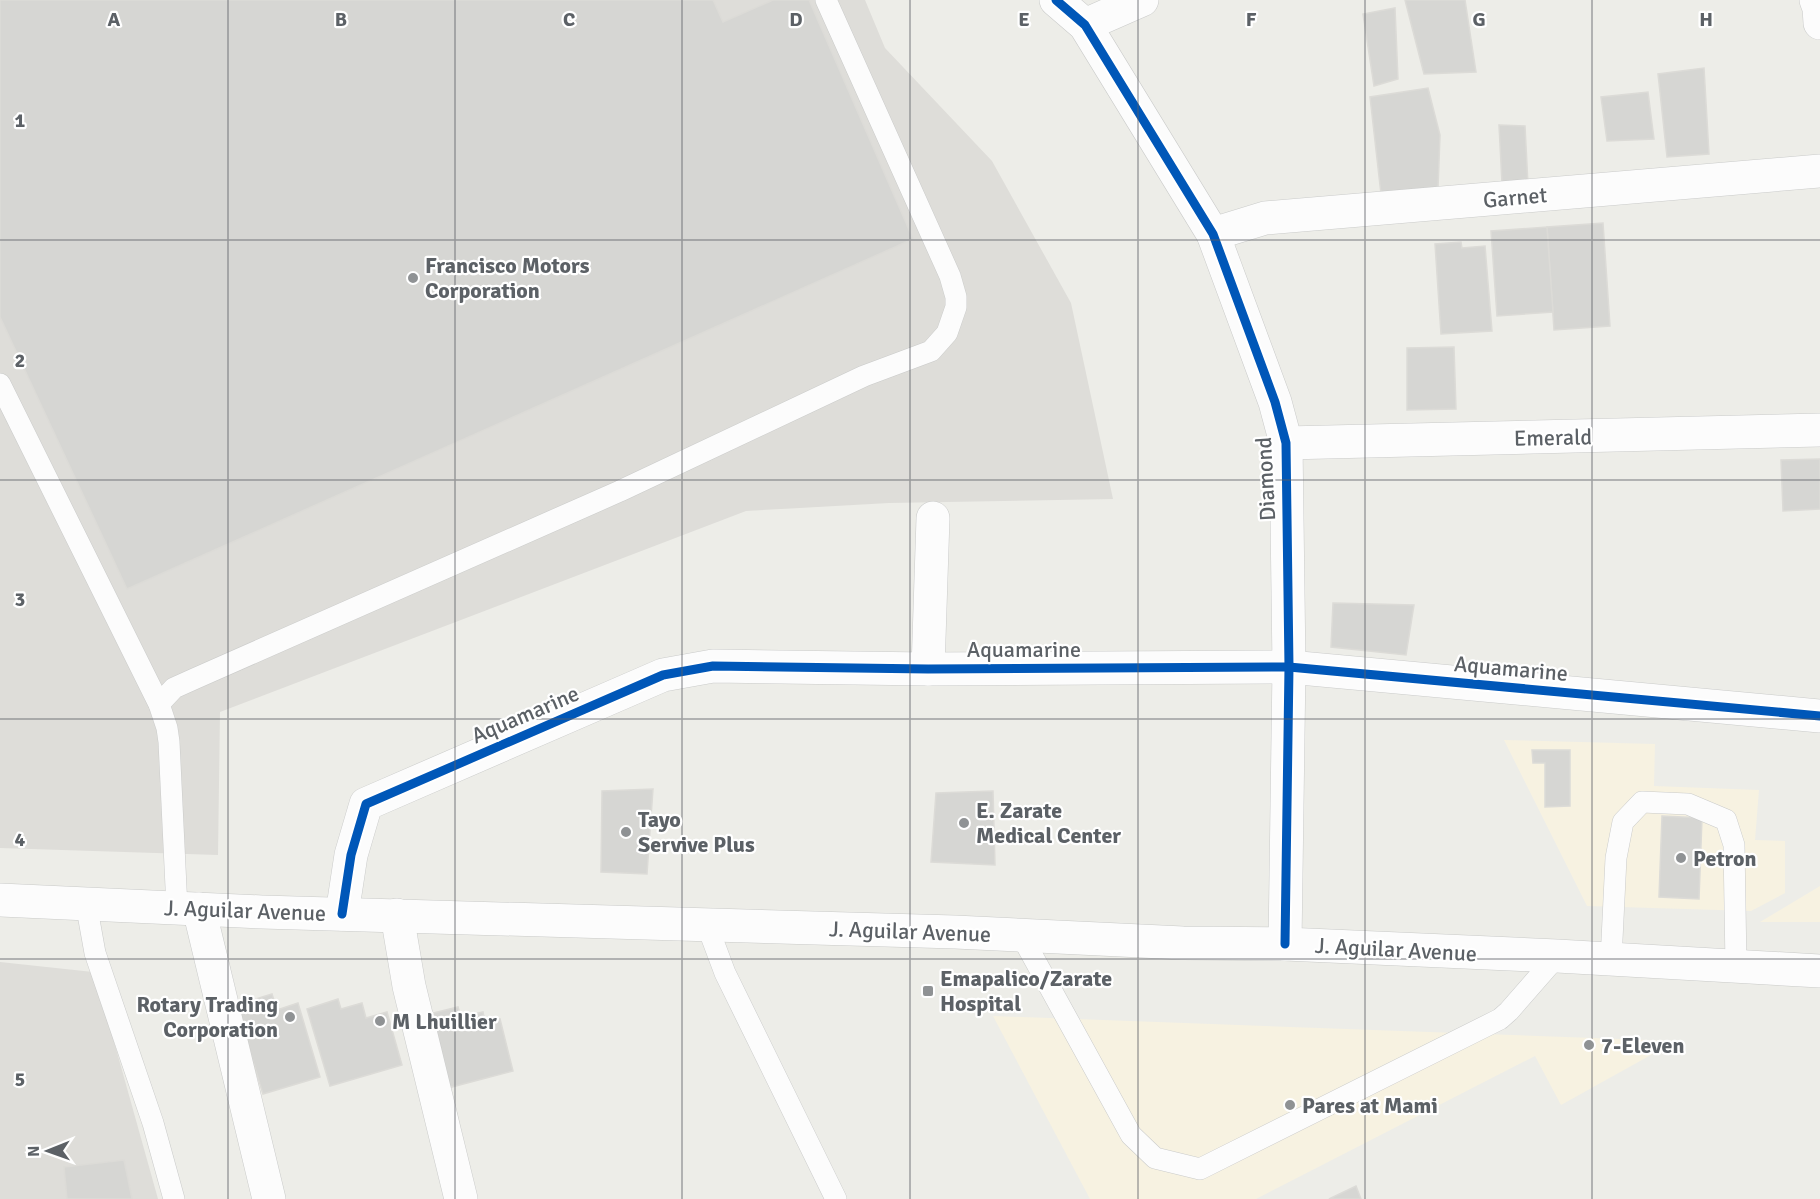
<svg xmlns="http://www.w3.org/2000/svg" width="1820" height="1199" font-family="Signika,sans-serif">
  <rect width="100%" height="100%" fill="#edede8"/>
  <g fill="#f7f2e1">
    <polygon points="1504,740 1655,744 1654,786 1759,790 1755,840 1785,841 1785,893 1751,911 1587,906"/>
    <polygon points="1820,886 1820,922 1760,922"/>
    <polygon points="993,1016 1676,1041 1561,1105 1535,1056 1256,1199 1090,1199"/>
  </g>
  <g fill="#deddd9">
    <polygon points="0,0 865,0 885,48 992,161 1071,303 1113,499 889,503 746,511 220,712 218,855 0,848"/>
    <polygon points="0,962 93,972 113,1038 158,1199 0,1199"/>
  </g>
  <g fill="#d6d6d3" stroke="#dcdbd7" stroke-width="1.5">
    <polygon points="0,0 713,0 723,22 773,0 809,0 913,239 127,589 0,317"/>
    <polygon points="1405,0 1465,0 1476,72 1424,74"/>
    <polygon points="1395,8 1398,79 1374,86 1363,14"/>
    <polygon points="1704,68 1709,154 1667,157 1658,74"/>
    <polygon points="1428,88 1440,135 1438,188 1381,194 1370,97"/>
    <polygon points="1648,92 1654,139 1607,141 1601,97"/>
    <polygon points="1499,125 1525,126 1528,185 1502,183"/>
    <polygon points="1603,223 1610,326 1554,330 1547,227"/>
    <polygon points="1547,227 1553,312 1497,316 1491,231"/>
    <polygon points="1461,242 1462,248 1485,246 1492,331 1441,334 1435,244"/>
    <polygon points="1454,347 1456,409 1407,410 1407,348"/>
    <polygon points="1820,459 1820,509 1783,511 1781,460"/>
    <polygon points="1333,603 1414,605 1406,655 1331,647"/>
    <polygon points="1532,750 1570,750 1570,806 1545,807 1545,763 1533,763"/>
    <polygon points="653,789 647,874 601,872 602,791"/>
    <polygon points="993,791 995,865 931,862 936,793"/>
    <polygon points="1662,816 1702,818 1699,899 1659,897"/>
    <polygon points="272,994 277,1010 298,1003 320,1077 263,1094 236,1005"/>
    <polygon points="338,999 341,1009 362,1003 366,1018 387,1012 402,1065 330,1086 307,1009"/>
    <polygon points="458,1007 461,1017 483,1012 485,1022 500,1019 513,1071 448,1088 429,1014"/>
    <polygon points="124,1160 132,1199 67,1199 64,1167"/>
    <polygon points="1356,1186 1361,1199 1329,1199"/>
  </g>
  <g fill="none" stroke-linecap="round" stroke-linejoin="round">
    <g stroke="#cacbca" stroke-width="22">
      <g id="lane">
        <polyline points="0,384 159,704 167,728 169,742 177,908"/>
        <polyline points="159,704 174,688 194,679 620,491 864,376 931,351 947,333 956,307 956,297 950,276 826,0"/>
        <polyline points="86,903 95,953 153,1123 174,1199"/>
        <polyline points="707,925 725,973 836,1199"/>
        <polyline points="1021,935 1131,1135 1155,1158 1200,1169 1500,1019 1509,1011 1557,956"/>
        <polyline points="1611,960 1616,858 1623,822 1642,802 1688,804 1726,820 1734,845 1736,966"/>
      </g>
    </g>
    <g stroke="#cacbca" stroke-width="34">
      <g id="street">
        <polyline points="1056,0 1085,25 1213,234 1275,402 1286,443 1289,667 1285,944"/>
        <polyline points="1816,0 1819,8 1820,23"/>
        <polyline points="1085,25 1142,0"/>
        <polyline points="1213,234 1265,218 1820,171"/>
        <polyline points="1286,443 1820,430"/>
        <polyline points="928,669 933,518"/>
        <polyline points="199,909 269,1199"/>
        <polyline points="342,914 351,855 366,804 663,675 713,666 928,669 1289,667 1820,716"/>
        <polyline points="397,915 409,986 461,1199"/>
      </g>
    </g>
    <g stroke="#c9cac8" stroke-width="34">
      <polyline id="secondary" points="0,900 262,912 955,932 1183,943 1285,944 1557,956 1820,971"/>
    </g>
    <use href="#lane" stroke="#fcfcfc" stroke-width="21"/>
    <use href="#street" stroke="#fcfcfc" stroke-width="33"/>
    <use href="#secondary" stroke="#fcfcfc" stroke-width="33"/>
    <g stroke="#fff" stroke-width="13">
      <g id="cycleway">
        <polyline points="1056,0 1085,25 1213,234 1275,402 1286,443 1289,667 1285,944"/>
        <polyline points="342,914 351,855 366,804 663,675 713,666 928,669 1289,667 1820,716"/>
      </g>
    </g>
    <use href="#cycleway" stroke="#0057b8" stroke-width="9"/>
  </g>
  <path fill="none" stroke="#5c6166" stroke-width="1.5" stroke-opacity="0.55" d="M228 0V1199M455 0V1199M682 0V1199M910 0V1199M1138 0V1199M1365 0V1199M1592 0V1199M0 240H1820M0 480H1820M0 719H1820M0 959H1820"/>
  <g fill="#8f9294" stroke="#fff" stroke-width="2">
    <circle cx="413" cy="278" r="6"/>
    <circle cx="964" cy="823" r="6"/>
    <circle cx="626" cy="832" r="6"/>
    <circle cx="1681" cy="858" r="6"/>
    <rect x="922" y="985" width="12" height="12" rx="3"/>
    <circle cx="290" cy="1017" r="6"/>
    <circle cx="380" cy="1021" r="6"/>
    <circle cx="1589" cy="1045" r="6"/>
    <circle cx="1290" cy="1105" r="6"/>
  </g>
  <g text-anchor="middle" stroke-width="4.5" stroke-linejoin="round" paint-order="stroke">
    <g font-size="22" fill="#5c6166" stroke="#fff">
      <text transform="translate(1515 197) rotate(-5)" y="8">Garnet</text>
      <text transform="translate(1553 437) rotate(-1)" y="8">Emerald</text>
      <text transform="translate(1265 479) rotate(-93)" y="8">Diamond</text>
      <text x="1024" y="657">Aquamarine</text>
      <text transform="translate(1511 668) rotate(5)" y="8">Aquamarine</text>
      <text transform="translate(525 714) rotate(-23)" y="8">Aquamarine</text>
      <text transform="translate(245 910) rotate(2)" y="8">J. Aguilar Avenue</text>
      <text transform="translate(910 931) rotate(2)" y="8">J. Aguilar Avenue</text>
      <text transform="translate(1396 949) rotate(3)" y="8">J. Aguilar Avenue</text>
    </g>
    <g font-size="22" font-weight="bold" fill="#5c6166" stroke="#fff" text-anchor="start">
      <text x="425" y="273">Francisco Motors<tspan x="425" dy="25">Corporation</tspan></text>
      <text x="976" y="818">E. Zarate<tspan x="976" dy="25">Medical Center</tspan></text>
      <text x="638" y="827">Tayo<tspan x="638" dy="25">Servive Plus</tspan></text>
      <text x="1693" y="866">Petron</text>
      <text x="940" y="986">Emapalico/Zarate<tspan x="940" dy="25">Hospital</tspan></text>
      <text x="278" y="1012" text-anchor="end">Rotary Trading<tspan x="278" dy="25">Corporation</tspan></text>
      <text x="392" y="1029">M Lhuillier</text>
      <text x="1601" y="1053">7-Eleven</text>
      <text x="1302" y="1113">Pares at Mami</text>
    </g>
  </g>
  <g font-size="20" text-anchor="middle" font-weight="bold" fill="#5c6166" stroke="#fff" stroke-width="4.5" stroke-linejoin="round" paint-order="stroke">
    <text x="114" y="26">A</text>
    <text x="341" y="26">B</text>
    <text x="569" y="26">C</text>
    <text x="796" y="26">D</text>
    <text x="1024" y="26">E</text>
    <text x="1251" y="26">F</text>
    <text x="1479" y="26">G</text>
    <text x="1706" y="26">H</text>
    <text x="20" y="127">1</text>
    <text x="20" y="367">2</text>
    <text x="20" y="606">3</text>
    <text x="20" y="846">4</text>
    <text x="20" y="1086">5</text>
  </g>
  <g transform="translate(48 1151) rotate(269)" stroke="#ffffff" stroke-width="4.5" paint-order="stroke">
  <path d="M0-4.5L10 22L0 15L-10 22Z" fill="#5c6166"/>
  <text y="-9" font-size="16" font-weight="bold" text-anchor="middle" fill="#5c6166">N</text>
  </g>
</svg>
